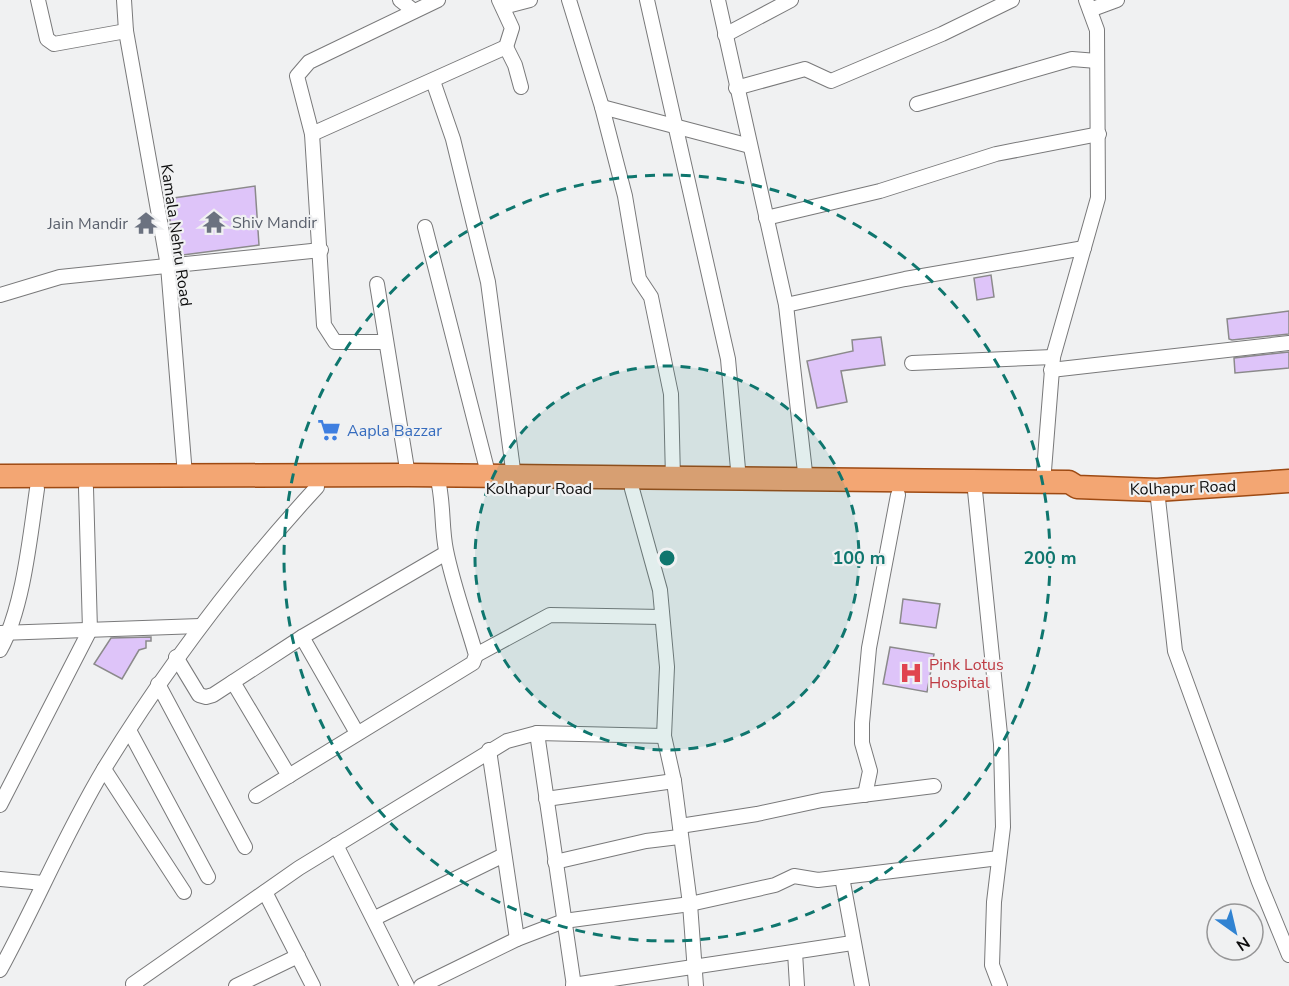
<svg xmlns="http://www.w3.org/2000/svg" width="1289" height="986" font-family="'Nunito Sans',sans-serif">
  <rect width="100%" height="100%" fill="#f0f1f2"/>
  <g fill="#dec4f9" stroke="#8b8a8b" stroke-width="1.5">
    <polygon points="255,186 259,245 175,256 167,199"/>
    <polygon points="991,275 994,297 977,300 974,278"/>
    <polygon points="1289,311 1289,334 1232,340 1229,339 1227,319"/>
    <polygon points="881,337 885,365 841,371 847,402 817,408 807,361 853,351 852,340"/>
    <polygon points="1289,352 1289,368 1235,373 1234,358"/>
    <polygon points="903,599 940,604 936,628 900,623"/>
    <polygon points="151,637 151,641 146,641 146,648 139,650 122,679 94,664 111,638"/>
    <polygon points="890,647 934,654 927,692 883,684"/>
  </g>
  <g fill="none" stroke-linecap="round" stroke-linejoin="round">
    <g stroke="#79797a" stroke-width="16">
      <g id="minor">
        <polyline points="38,0 47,39 54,44 126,31"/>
        <polyline points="124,0 126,31 168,266 185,475"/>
        <polyline points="400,0 414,11"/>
        <polyline points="438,0 309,62 297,76 312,134 506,47 512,28 499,0"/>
        <polyline points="569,0 602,107 625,196 639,279 651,297 671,394 673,479"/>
        <polyline points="647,0 728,359 739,480"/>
        <polyline points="718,0 786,305 806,481"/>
        <polyline points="503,7 530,0"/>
        <polyline points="1090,10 1117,0"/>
        <polyline points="725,35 791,0"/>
        <polyline points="506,47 515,65 521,87"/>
        <polyline points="433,81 453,139 488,282 514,477"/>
        <polyline points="736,88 805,69 831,81 942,34 1012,0"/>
        <polyline points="917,104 1072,59 1097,61"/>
        <polyline points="602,107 750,146"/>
        <polyline points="312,134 324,325 335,342 386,342"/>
        <polyline points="766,218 880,191 996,154 1099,134"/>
        <polyline points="425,227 489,477"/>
        <polyline points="377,284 408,475"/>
        <polyline points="0,295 60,277 321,250"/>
        <polyline points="786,305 905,279 1084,248"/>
        <polyline points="912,363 1053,357"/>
        <polyline points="1051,370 1289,343"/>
        <polyline points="974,481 1001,744 1003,827 994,902 992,965 1000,986"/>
        <polyline points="1043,483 1053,357 1098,198 1097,30 1086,0"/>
        <polyline points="632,489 660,590 667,667 664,736 674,781 690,904 696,986"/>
        <polyline points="1157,490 1175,651 1259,882 1289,955"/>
        <polyline points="0,633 200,626"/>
        <polyline points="302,637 357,733"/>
        <path d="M0 650C23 609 30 537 37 489"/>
        <polyline points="476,655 550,615 662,617"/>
        <polyline points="176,657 199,695 206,697 213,695 302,637 446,553"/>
        <polyline points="233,682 289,776"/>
        <polyline points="158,684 245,847"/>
        <polyline points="130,732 208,877"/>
        <polyline points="537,733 574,986"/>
        <polyline points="489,750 517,939"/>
        <polyline points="104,769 184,892"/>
        <polyline points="865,795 870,771 862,743 862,723 869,648 898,495"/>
        <path d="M256 796 473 663 476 655C466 620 453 585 446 550 441 526 444 500 437 476"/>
        <polyline points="546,799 674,781"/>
        <polyline points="0,805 90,630 86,488"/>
        <polyline points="680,826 757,814 822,800 934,786"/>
        <polyline points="336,845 407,986"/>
        <polyline points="555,862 646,841 679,837"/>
        <polyline points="842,877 862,986"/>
        <polyline points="0,879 43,883"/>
        <polyline points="265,892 313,986"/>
        <polyline points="375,918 504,855"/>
        <polyline points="795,952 797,986"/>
        <path d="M0 970C36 904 65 834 104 769 166 668 237 574 317 487"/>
        <polyline points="573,985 852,943"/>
        <polyline points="136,986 133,984 299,868 507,741 537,733 664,736"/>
        <polyline points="236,986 298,956"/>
        <polyline points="421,986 517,939 564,921 690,904 775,885 794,876 818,880 999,858"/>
      </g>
    </g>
    <g stroke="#9e4a13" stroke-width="25">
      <polyline id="primary" points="0,476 408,475 1069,482 1077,487 1157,490 1289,481"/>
    </g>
    <use href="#minor" stroke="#fff" stroke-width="14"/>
    <use href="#primary" stroke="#f3a673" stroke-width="22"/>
  </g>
  <circle cx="667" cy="558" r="192" fill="#0f766e" fill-opacity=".12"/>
  <g fill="none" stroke="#0f766e" stroke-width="3" stroke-dasharray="10 8">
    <circle cx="667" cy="558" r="192"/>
    <circle cx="667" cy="558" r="383"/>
  </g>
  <defs>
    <g id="temple-bare" transform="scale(1.8)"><path d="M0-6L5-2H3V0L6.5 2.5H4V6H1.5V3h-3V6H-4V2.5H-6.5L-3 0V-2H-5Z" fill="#6b7280" stroke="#f0f1f2" stroke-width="2.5" paint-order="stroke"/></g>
    <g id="supermarket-bare" transform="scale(1.8)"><path d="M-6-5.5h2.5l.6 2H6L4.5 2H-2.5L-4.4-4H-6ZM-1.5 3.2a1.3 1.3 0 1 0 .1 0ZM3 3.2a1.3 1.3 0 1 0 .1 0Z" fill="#3f7fe0" stroke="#f0f1f2" stroke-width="2.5" paint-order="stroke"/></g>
    <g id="hospital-bare" transform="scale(1.8)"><path d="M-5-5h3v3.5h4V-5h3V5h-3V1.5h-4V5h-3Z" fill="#e0444e" stroke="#f0f1f2" stroke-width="2.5" paint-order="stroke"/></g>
  </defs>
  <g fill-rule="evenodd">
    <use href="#temple-bare" x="214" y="222"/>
    <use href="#temple-bare" x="146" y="223"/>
    <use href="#supermarket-bare" x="329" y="430"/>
    <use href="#hospital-bare" x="911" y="673"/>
  </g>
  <g text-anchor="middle" stroke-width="4.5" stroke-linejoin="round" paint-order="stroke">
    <g font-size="16" fill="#5b616d" stroke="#f0f1f2" text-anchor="start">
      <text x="232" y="228">Shiv Mandir</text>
      <text x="128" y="229" text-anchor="end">Jain Mandir</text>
    </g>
    <g font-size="16" fill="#0e0e0e" stroke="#f0f1f2">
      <text transform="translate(177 235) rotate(82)" y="6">Kamala Nehru Road</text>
      <text transform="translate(1183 487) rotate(-2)" y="6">Kolhapur Road</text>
      <text x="539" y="494">Kolhapur Road</text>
    </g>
    <g font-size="16" fill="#366cbe" stroke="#f0f1f2" text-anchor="start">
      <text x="347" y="436">Aapla Bazzar</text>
    </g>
    <g font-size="16" fill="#be3a42" stroke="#f0f1f2" text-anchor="start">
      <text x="929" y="670">Pink Lotus<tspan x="929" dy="18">Hospital</tspan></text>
    </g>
  </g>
  <circle cx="667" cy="558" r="9" fill="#0f766e" stroke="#f0f1f2" stroke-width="3"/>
  <g font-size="18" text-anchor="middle" font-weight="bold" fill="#0f766e" stroke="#f0f1f2" stroke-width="4.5" stroke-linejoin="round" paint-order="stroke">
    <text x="859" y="564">100 m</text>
    <text x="1050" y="564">200 m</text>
  </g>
  <g transform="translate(1235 932) rotate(146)"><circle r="28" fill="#f0f1f2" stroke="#969697" stroke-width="1.5"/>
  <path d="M0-4.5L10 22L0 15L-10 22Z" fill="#3183d2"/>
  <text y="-9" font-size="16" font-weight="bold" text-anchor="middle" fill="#0e0e0e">N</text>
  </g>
</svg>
